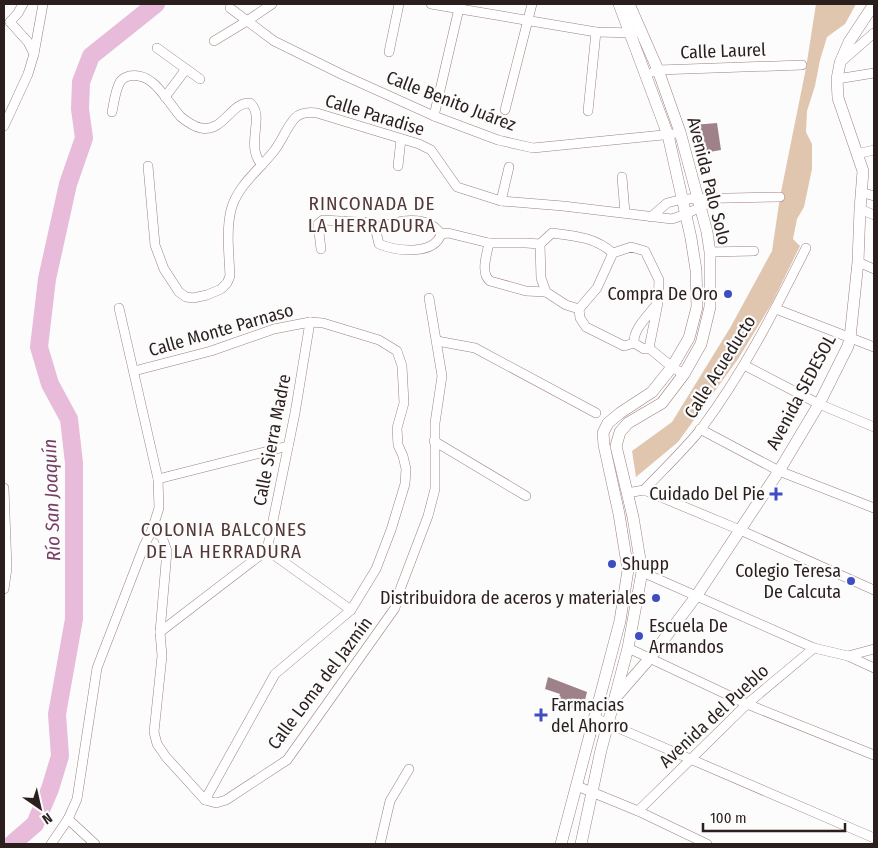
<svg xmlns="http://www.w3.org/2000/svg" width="878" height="848" font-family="'Fira Sans Condensed',sans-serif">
  <rect width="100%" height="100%" fill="#fcfcfc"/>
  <polygon fill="#e0c6ae" points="816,4 856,4 845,24 827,37 820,60 815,86 807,111 806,132 812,144 812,169 804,207 797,219 793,239 800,246 772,303 738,359 678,442 636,477 632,451 672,422 730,328 772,251 780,197 806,68"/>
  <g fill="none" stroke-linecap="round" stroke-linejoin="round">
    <polyline stroke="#e7bbd9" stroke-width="18" points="12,844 35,824 50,789 60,756 57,714 74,619 74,463 69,419 50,384 39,347 47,279 68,184 84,138 80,109 81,82 91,56 156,4"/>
  </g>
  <g fill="#9e8189">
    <polygon points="717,123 721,150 698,154 693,125"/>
    <polygon points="548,677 587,692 582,712 557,703 560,694 545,689"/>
  </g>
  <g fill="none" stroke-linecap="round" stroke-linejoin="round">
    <g stroke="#9e807f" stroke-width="10">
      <g id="street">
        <polyline points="431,4 596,32 635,33"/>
        <polyline points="230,8 274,41 343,75 434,116 498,140 533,148 673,134"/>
        <polyline points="10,22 28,42 34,54"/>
        <polyline points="10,22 18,13 23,4"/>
        <polyline points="214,41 247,21 272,4"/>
        <polyline points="157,48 200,79"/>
        <polyline points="389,52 399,4"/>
        <polyline points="842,61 874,33"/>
        <polyline points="653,72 658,70 802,65"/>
        <polyline points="837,79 874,73"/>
        <polyline points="165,97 186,69"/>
        <polyline points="505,110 532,4"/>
        <polyline points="588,111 596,32"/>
        <path d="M112 112C114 103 115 91 120 82 122 79 125 77 129 76 154 71 167 102 181 117 186 121 195 127 201 128 223 133 232 101 250 103 266 117 244 145 262 165"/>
        <polyline points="434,116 460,4"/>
        <polyline points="4,126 28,74 34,54 43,4"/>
        <polyline points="857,154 874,150"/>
        <path d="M148 166 155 245 164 269 179 292 186 297 193 298 207 295 221 289 227 283 230 276C229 254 226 231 231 210 237 186 259 170 274 151 282 141 286 128 295 118 301 112 309 112 317 113L419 144 431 150 457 187 501 201 563 206 672 219 686 214 717 199"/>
        <polyline points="398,166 401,139"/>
        <polyline points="622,177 625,213"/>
        <polyline points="861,192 874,196"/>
        <polyline points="501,201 509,167"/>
        <polyline points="860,209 874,215"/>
        <polyline points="651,217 667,203 683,199 780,197"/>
        <path d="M376 228C397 221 426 213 441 234"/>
        <path d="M489 243C487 254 480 273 490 281L526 291 546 292"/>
        <polyline points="540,244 541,278 546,292 566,305 579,309 597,288 613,253 631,247 645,251 659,280 658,303 649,348"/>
        <path d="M540 244 552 233C576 236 594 237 613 253"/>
        <path d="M321 249 318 224 323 220 374 223 379 244C396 251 434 256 441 234L448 233 489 243H526L540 244"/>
        <polyline points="710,252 754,251"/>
        <polyline points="858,262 874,269"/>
        <polyline points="579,309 580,318 586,327 624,346 634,343"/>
        <polyline points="776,309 874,347"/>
        <polyline points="437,341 475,348 596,413"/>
        <polyline points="634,343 644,349 649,348 672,367 684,374"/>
        <path d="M634 343C633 329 648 316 656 305"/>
        <polyline points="744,365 819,404 874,427"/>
        <polyline points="134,371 211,351 274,329 310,322 323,323 379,340 397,351 402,366 404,403 397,428 398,445 403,456 406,469 405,484 391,530 376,569 351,610 275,674 205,800"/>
        <polyline points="700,429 779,471 874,508"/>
        <polyline points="434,441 526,496"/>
        <polyline points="158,479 288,446"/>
        <polyline points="4,488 7,568 4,589"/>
        <path d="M644 490C663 470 684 450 701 429 743 373 775 310 806 248"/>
        <polyline points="627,493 644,490 740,530 874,590"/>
        <polyline points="152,530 162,537 167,551 160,632 162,656 154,732 157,744 166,757 205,800 216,803 226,800 287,760 395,608 401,587 428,516 435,489 435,423 442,376 429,298"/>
        <polyline points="267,550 351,610"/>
        <polyline points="642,572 814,648 848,656 874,668"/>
        <polyline points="160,632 267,550 295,413 310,322"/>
        <polyline points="628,648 747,704 874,755"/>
        <polyline points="848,656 874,649"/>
        <polyline points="595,718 874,838"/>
        <polyline points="577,786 638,811 707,844"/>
        <polyline points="638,811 747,704 814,648"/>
        <polyline points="68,819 95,844"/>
        <polyline points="51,844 68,819 77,799 97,668 144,546 152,530 159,508 158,479 119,308"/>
        <polyline points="380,844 390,801 409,769"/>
      </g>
    </g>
    <g stroke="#9e807f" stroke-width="12">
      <g id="secondary">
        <polyline points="616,697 650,658 697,595 779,471 819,404 848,346 850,338 858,262 860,209 863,171 838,98 837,79 840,63 849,42 874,4"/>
        <polyline points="561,844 620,621 628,570 619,514 604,445 603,433 608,423 620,413 652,392 672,367 689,338 697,307 696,270 691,238 668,135 619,4"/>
        <polyline points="581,844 601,750 628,648 642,572 633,517 616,446 620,432 628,423 662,403 684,374 701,344 710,307 710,252 707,232 680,132 658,70 629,4"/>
      </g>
    </g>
    <use href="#street" stroke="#fff" stroke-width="9"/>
    <use href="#secondary" stroke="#fff" stroke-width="11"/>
  </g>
  <g fill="#3e4dc1" stroke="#fcfcfc" stroke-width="2">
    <circle cx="728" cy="294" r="5"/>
    <path d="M773.5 486.5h5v5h5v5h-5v5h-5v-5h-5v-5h5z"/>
    <circle cx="612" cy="564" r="5"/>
    <circle cx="851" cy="581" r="5"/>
    <circle cx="656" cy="598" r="5"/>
    <circle cx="639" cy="636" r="5"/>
    <path d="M538.5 707.5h5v5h5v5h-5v5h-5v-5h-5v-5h5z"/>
  </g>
  <g text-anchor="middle" stroke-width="4.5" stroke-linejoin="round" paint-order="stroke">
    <g font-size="18" fill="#2b1f1e" stroke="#fcfcfc">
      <text transform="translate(723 51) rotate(-2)" y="6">Calle Laurel</text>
      <text transform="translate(451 101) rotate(21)" y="6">Calle Benito Juárez</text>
      <text transform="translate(375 115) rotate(17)" y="6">Calle Paradise</text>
      <text transform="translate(709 181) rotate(76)" y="6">Avenida Palo Solo</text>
      <text transform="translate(221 330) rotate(-16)" y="6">Calle Monte Parnaso</text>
      <text transform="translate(720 367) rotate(-58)" y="6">Calle Acueducto</text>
      <text transform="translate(801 392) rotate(-62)" y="6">Avenida SEDESOL</text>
      <text transform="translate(272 440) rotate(-79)" y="6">Calle Sierra Madre</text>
      <text transform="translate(320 683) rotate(-53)" y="6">Calle Loma del Jazmín</text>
      <text transform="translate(714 716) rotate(-43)" y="6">Avenida del Pueblo</text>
    </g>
    <g font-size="18" fill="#2b1f1e" stroke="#fcfcfc" text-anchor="end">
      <text x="718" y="300">Compra De Oro</text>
      <text x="765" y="500">Cuidado Del Pie</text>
      <text x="622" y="570" text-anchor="start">Shupp</text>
      <text x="841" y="577">Colegio Teresa<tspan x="841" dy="21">De Calcuta</tspan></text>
      <text x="646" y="604">Distribuidora de aceros y materiales</text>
      <text x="649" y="632" text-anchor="start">Escuela De<tspan x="649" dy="21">Armandos</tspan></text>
      <text x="551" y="711" text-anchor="start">Farmacias<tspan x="551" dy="21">del Ahorro</tspan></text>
    </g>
    <g font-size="19" letter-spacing="1" fill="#513736" stroke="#fcfcfc">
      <text x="372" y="210">RINCONADA DE<tspan x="372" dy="22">LA HERRADURA</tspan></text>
      <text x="224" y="536">COLONIA BALCONES<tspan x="224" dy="22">DE LA HERRADURA</tspan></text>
    </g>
    <g font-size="19" font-style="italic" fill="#753e66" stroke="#fcfcfc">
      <text transform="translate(51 500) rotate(-92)" y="7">Río San Joaquín</text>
    </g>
  </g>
  <rect width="878" height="848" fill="none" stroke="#2b1f1e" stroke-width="10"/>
  <g transform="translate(40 808) rotate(146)" stroke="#fcfcfc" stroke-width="4" paint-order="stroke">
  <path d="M0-4L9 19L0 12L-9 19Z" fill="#2b1f1e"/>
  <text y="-8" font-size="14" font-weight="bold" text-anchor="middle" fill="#2b1f1e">N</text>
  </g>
  <path d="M703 823v8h142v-8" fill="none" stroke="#2b1f1e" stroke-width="2.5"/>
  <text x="710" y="823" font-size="15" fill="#2b1f1e" stroke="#fcfcfc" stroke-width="4" paint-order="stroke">100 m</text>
</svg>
